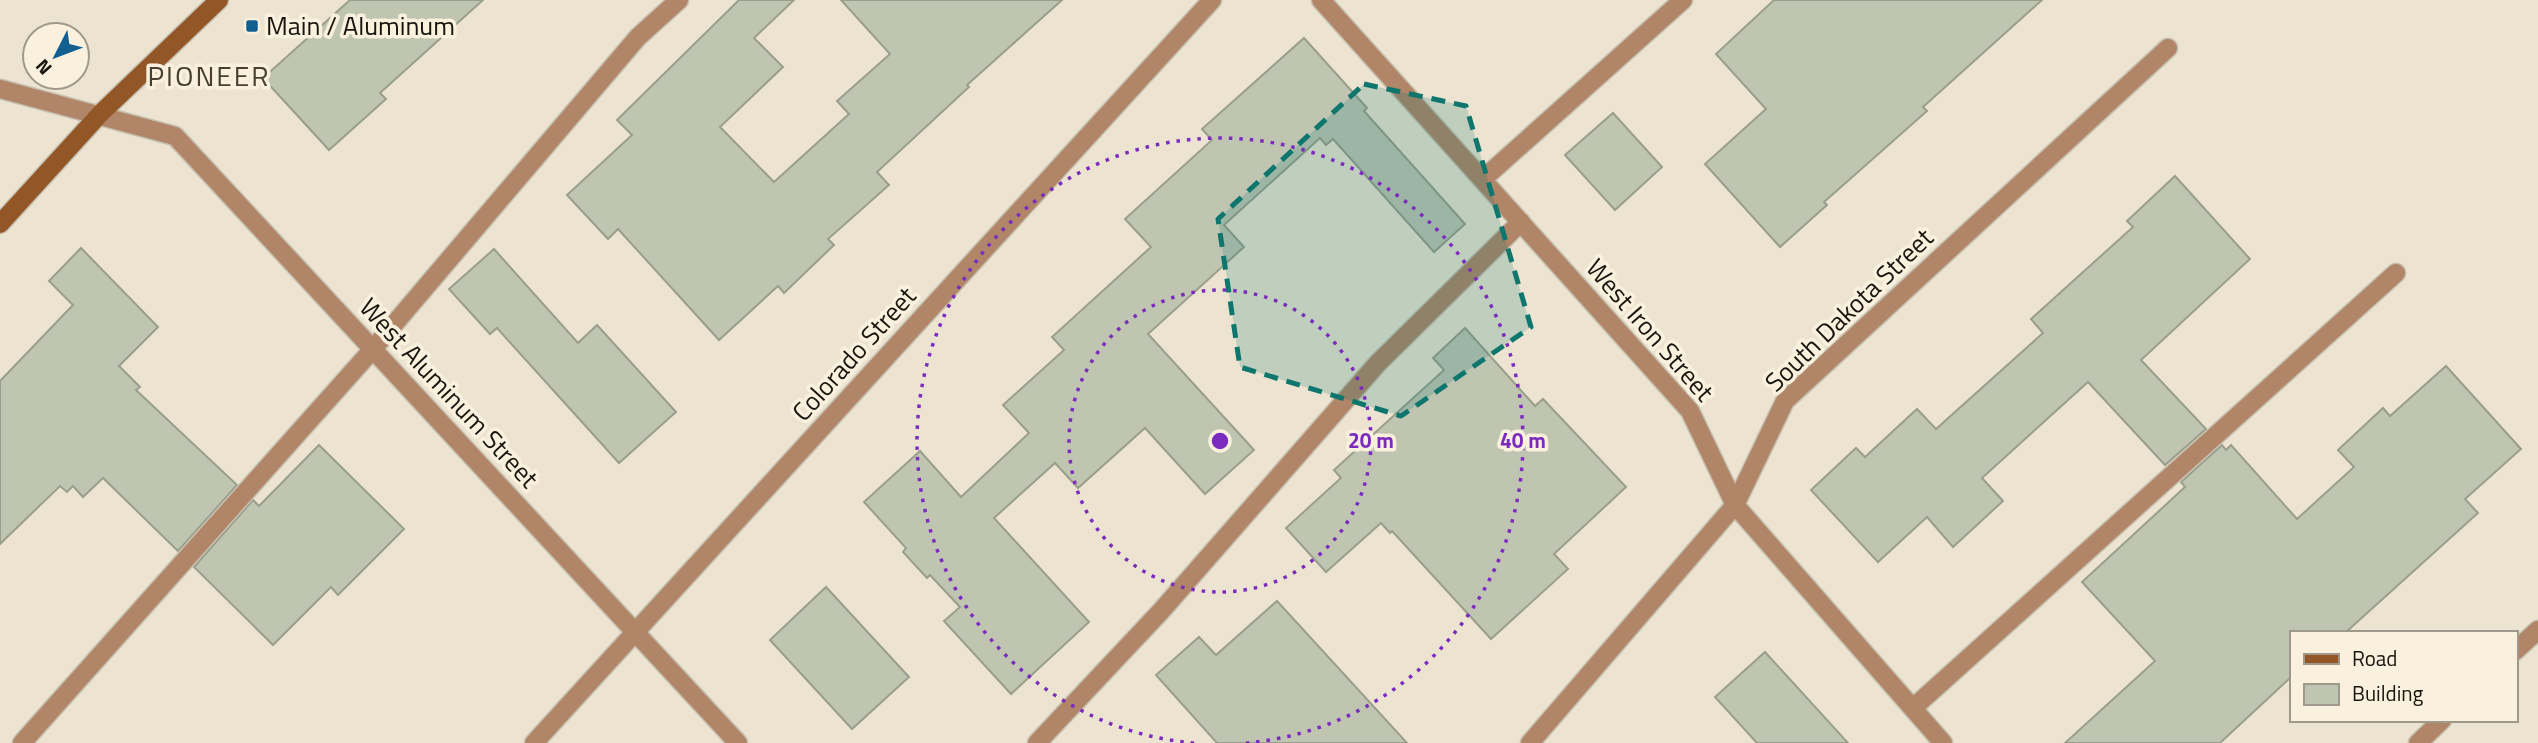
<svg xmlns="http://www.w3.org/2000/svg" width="2538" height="743" font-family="'Titillium Web',sans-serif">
  <rect width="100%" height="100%" fill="#ece4d1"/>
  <g fill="#c0c5b2" stroke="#9a9e8c" stroke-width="2">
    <polygon points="350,0 483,0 380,93 386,99 329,150 263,78"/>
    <polygon points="739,0 794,0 754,38 783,67 720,127 774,182 849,114 837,101 890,54 841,0 1062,0 967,85 969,87 877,172 889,185 828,239 834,245 784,293 778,286 719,340 618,229 608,239 567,195 632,135 617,120"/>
    <polygon points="1774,0 2042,0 1923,107 1927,111 1824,202 1827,205 1780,247 1705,164 1766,109 1716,54"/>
    <polygon points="1304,38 1367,108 1364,111 1465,224 1434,252 1333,139 1326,145 1320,138 1224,225 1244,247 1148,334 1254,450 1205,494 1145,428 1078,488 1055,463 994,518 1089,622 1011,694 944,621 960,607 930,575 927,578 903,552 906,548 864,502 920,451 961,497 1029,433 1003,405 1064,350 1052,337 1151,247 1125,219 1212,140 1202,129"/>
    <polygon points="1613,113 1662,167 1615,210 1565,155"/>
    <polygon points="2175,176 2250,259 2141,360 2206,429 2165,465 2088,382 1982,478 2003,501 1953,547 1927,517 1878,562 1811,490 1856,448 1865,457 1917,409 1936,429 2043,333 2031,319 2133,227 2127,221"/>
    <polygon points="81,248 158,327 119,366 140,387 136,390 237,485 178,551 103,478 83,497 73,486 67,492 60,486 0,544 0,381 73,305 49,281"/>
    <polygon points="494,249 578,343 597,325 676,412 619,463 497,328 490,334 449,289"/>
    <polygon points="1465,328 1535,406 1543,399 1626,487 1554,554 1568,569 1491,639 1392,531 1390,533 1381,523 1326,572 1286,528 1341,478 1334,470 1444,370 1433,358"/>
    <polygon points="2446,366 2521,449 2465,499 2478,513 2345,633 2291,633 2291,677 2220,743 2065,743 2155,661 2082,582 2185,487 2181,482 2222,445 2226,450 2231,445 2297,519 2354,467 2338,450 2383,408 2390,416"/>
    <polygon points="319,445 404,529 338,595 331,587 273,645 194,567 253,500 259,506"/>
    <polygon points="826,587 909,677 852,729 770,640"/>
    <polygon points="1277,601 1407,743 1217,743 1156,675 1199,637 1216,655"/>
    <polygon points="1765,652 1848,743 1757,743 1715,697"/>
  </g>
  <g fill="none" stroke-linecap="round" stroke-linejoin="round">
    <g stroke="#c6bfae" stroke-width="21">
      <g id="service">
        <polyline points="1483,179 1683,0"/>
        <polyline points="1913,708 2396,273"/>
        <polyline points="22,743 373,349 638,37 679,0"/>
        <polyline points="1037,743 1162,610 1378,363 1521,222"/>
      </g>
    </g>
    <g stroke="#c6bfae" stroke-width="21">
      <g id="minor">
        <polyline points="1321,0 1690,411 1735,505 1943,743"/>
        <polyline points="0,89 175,136 738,743"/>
        <polyline points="2515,651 2538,630"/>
        <polyline points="534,743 1212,0"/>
        <polyline points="1530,743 1735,505 1785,401 2168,48"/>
        <polyline points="2418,743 2442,720"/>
      </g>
    </g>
    <g stroke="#c6bfae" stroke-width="21">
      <polyline id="secondary" points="0,224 100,114 219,0"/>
    </g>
    <use href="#service" stroke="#b08568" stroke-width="18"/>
    <use href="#minor" stroke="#b08568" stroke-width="18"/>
    <use href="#secondary" stroke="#935627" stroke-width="18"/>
  </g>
  <path fill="#0f766e" fill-opacity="0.2" stroke="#0f766e" stroke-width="5" stroke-dasharray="14 9" stroke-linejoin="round" d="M1364 84 1466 106 1531 327 1401 416 1240 367 1218 219Z"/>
  <g fill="none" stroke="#7b2cbf" stroke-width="3.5" stroke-dasharray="3.5 7">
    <circle cx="1220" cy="441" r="151"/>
    <path d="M1194 743A303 303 0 1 1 1246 743"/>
  </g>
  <rect fill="#125f92" stroke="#f9f1de" stroke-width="2.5" x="245" y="19" width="14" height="14" rx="3.5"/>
  <g text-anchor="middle" stroke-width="7" stroke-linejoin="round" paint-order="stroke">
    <g font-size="26" fill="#18150e" stroke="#f9f1de" text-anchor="start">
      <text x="266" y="35">Main / Aluminum</text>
    </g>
    <g font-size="26" fill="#18150e" stroke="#f9f1de">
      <text transform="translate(1849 310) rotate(-44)" y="9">South Dakota Street</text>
      <text transform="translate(1650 330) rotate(49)" y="9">West Iron Street</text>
      <text transform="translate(854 354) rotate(-48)" y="9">Colorado Street</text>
      <text transform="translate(449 393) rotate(47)" y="9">West Aluminum Street</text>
    </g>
    <g font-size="28" letter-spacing="2" fill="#474031" stroke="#f9f1de">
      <text x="209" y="86">PIONEER</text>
    </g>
  </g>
  <circle cx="1220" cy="441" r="10" fill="#7b2cbf" stroke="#f9f1de" stroke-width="3.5"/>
  <g font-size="21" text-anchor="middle" font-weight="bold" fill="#7b2cbf" stroke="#f9f1de" stroke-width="7" stroke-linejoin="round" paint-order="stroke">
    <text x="1371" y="448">20 m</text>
    <text x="1523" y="448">40 m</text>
  </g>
  <rect x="2290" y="631" width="228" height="91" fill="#f9f1de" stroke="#9f998b" stroke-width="2"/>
  <rect x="2304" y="654" width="35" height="10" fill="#935627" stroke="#9f998b" stroke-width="2"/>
  <text x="2352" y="666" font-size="21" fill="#18150e">Road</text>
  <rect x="2304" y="684" width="35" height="21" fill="#c0c5b2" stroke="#9f998b" stroke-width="2"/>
  <text x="2352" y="701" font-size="21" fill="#18150e">Building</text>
  <g transform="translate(56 56) rotate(228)"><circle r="33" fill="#f9f1de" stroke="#9f998b" stroke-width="2"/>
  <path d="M0-5L12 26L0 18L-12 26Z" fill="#125f92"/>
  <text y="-10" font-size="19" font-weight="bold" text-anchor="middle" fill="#18150e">N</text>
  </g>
</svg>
